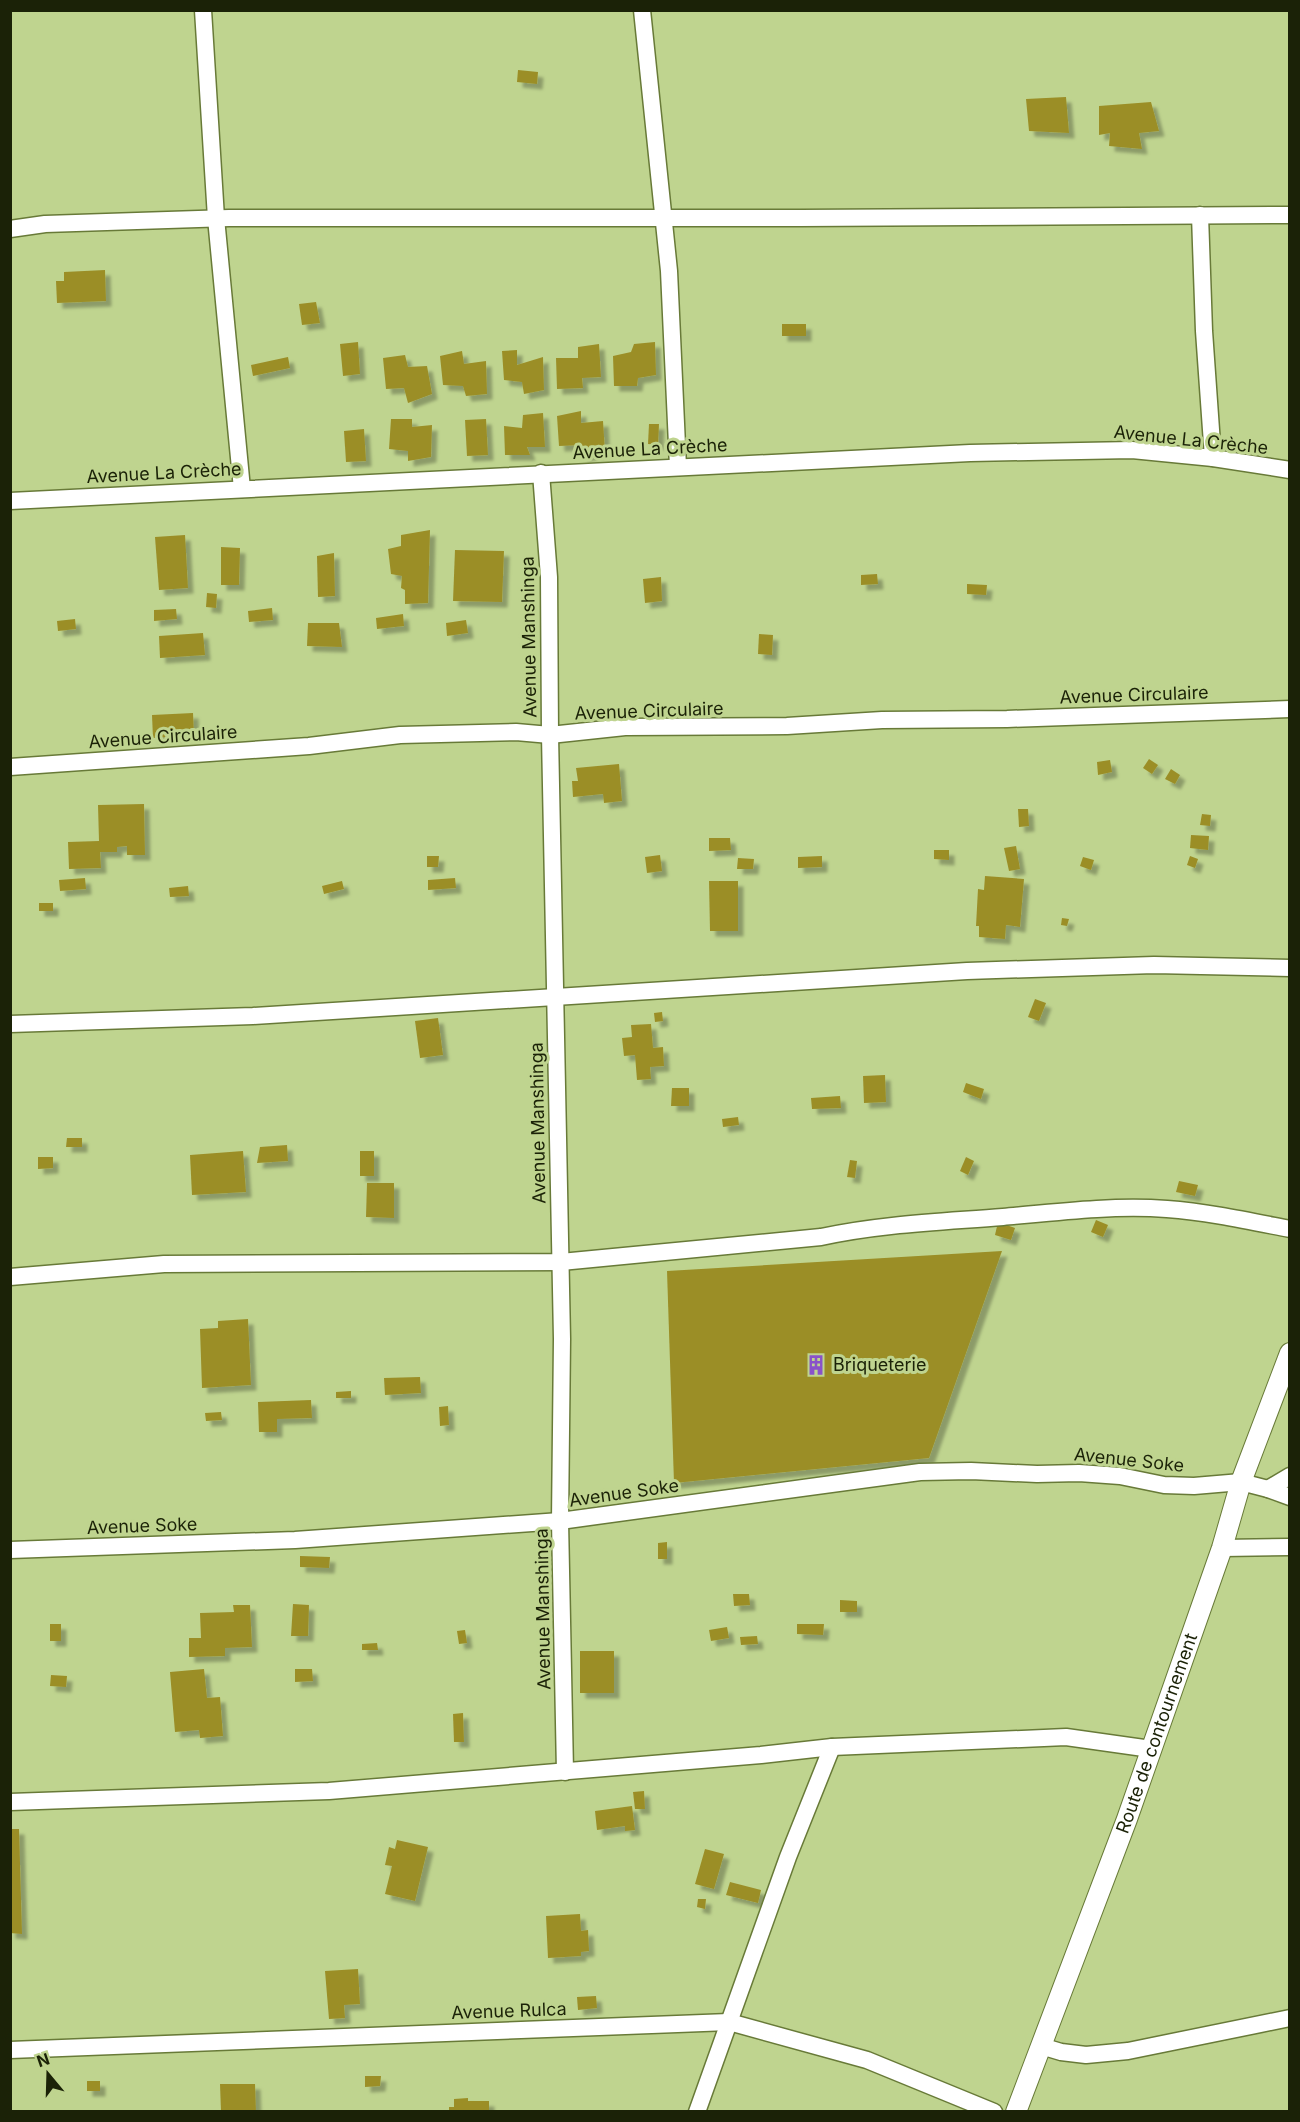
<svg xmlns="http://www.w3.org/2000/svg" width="1300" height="2122" font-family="Inter,sans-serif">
  <defs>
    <filter id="shadow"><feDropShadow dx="5.5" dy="5.5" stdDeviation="1.5" flood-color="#0004"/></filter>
  </defs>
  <rect width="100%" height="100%" fill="#bfd48f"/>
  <g fill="#9b8e27" filter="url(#shadow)">
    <polygon points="518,70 538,72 537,84 517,82"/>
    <polygon points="1066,97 1069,133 1029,131 1026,99"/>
    <polygon points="1151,102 1159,131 1139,133 1142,149 1109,146 1110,133 1099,135 1099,106"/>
    <polygon points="105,270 106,301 57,303 56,281 64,281 64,272"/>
    <polygon points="316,302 320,323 302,325 299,304"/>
    <rect x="782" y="324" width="24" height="12"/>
    <polygon points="358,342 360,374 343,376 340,344"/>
    <polygon points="655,342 656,375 638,378 637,386 614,386 613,356 631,352 634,344"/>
    <polygon points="599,344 601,377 582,378 583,388 557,389 556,358 578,358 578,347"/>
    <polygon points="517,350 517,365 543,357 544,390 524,394 522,382 504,380 502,351"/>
    <polygon points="462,351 464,364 486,361 487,394 466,396 463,386 443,385 440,356"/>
    <polygon points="405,355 408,367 427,366 432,394 408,403 404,388 386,389 383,358"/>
    <polygon points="288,357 290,368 253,376 251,365"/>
    <polygon points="581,411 581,423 603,421 605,452 583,456 581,445 559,446 557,416"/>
    <polygon points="543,413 545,447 527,447 530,455 505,455 504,426 522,428 523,415"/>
    <polygon points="391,419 412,419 412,427 432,425 431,457 408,461 408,451 389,449"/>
    <polygon points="486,419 488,455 467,456 465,420"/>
    <polygon points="649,424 659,424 658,445 648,444"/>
    <polygon points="364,429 366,461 346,462 344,431"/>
    <polygon points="430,530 428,603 405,604 405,590 401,588 402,576 391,574 388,549 401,546 401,535"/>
    <polygon points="185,535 188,588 159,590 155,537"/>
    <polygon points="221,547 240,548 239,585 221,585"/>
    <polygon points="455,550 504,551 502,602 453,601"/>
    <polygon points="334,553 335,596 318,597 317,556"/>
    <polygon points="877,574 878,584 861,585 861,575"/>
    <polygon points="661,577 662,601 645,603 643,579"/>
    <polygon points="967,584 987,585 986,595 967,594"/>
    <polygon points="207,593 217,594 216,608 206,607"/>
    <polygon points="272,608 273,620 249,622 248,611"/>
    <polygon points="176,609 177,619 154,621 154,610"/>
    <polygon points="403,614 404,626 377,629 376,618"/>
    <polygon points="75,619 76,629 58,631 57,621"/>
    <polygon points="466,620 468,633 447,636 446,623"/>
    <polygon points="308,623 339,623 342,647 307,646"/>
    <polygon points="203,633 205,655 160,658 159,636"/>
    <polygon points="759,634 773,635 772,655 758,654"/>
    <polygon points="193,713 194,735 153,738 152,715"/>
    <polygon points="1149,759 1158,765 1152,774 1143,768"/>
    <polygon points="1110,760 1112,772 1098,775 1097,762"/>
    <polygon points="619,764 622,801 604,803 603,794 573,797 572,781 578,781 576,768"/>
    <polygon points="1171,769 1180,775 1175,784 1165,779"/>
    <polygon points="144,804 145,855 127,855 127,846 117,847 117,852 100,852 101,868 69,869 68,842 99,841 98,805"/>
    <polygon points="1018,809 1028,809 1029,826 1019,827"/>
    <polygon points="1202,814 1211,815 1210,826 1200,825"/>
    <polygon points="1191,835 1209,836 1208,850 1190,848"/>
    <polygon points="709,838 730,838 731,850 709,851"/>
    <polygon points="1016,846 1020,869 1009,871 1004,848"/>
    <polygon points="934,850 949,850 949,860 934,859"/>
    <polygon points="660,855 662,871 647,873 645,857"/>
    <polygon points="427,856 439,856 438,867 427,867"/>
    <polygon points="822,856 822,867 798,868 798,857"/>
    <polygon points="1190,856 1198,859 1195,868 1187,865"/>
    <polygon points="1083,857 1094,860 1091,870 1080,866"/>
    <polygon points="738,858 754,859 753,869 737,869"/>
    <polygon points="985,876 1024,879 1020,927 1006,925 1005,939 979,937 979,926 976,926 978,889 984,890"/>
    <polygon points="85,878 86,889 60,891 59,880"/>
    <polygon points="455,878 456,888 428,890 428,880"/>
    <polygon points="342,881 344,889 324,894 322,886"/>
    <polygon points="709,881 738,881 738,931 710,931"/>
    <polygon points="188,886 189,896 170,897 169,888"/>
    <rect x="39" y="903" width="14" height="8"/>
    <polygon points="1062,918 1069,919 1067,926 1061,925"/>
    <polygon points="1035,999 1046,1003 1039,1021 1028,1017"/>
    <polygon points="662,1012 663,1021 655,1022 654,1013"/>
    <polygon points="438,1018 443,1055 420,1058 415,1021"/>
    <polygon points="651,1024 653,1048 663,1047 664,1066 650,1067 651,1079 637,1080 635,1055 624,1056 622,1038 632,1037 631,1025"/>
    <polygon points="885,1075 886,1102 864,1103 863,1076"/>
    <polygon points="966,1083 984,1089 981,1099 963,1092"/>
    <polygon points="672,1088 689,1088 689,1106 671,1106"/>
    <polygon points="840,1096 841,1108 812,1109 811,1098"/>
    <polygon points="738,1117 739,1125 723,1127 722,1119"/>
    <polygon points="67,1138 82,1138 82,1147 66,1147"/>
    <polygon points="287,1145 288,1161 257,1163 260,1147"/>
    <polygon points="243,1151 246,1192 192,1195 190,1155"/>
    <rect x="360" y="1151" width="14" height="25"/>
    <polygon points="38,1157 53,1157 53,1168 38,1169"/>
    <polygon points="966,1157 974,1161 968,1175 960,1171"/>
    <polygon points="850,1160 857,1161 855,1178 847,1177"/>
    <polygon points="1179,1181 1198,1185 1195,1196 1176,1192"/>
    <polygon points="367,1183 394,1183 394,1218 366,1217"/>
    <polygon points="1096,1220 1108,1225 1103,1237 1091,1232"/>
    <polygon points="998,1222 1015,1228 1011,1240 995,1235"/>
    <polygon points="1002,1251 929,1458 674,1483 667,1271"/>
    <polygon points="248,1319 251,1385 202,1388 200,1329 218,1328 218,1321"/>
    <polygon points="420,1377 421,1393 385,1395 384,1378"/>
    <polygon points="351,1391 351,1398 336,1398 336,1392"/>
    <polygon points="311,1400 312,1418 277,1419 277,1432 259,1432 258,1402"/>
    <polygon points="448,1406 449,1425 440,1426 439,1407"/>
    <polygon points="221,1412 222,1420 206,1421 205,1413"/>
    <polygon points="667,1542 667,1559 658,1559 658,1543"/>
    <polygon points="300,1556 330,1557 329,1568 300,1567"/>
    <polygon points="733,1594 749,1594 750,1605 734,1606"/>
    <polygon points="840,1600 857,1601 857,1612 840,1612"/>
    <polygon points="293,1604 309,1605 308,1636 291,1636"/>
    <polygon points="233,1605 250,1605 252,1647 225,1648 225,1656 189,1657 189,1638 201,1638 200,1613 234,1612"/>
    <rect x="50" y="1624" width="11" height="17"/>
    <polygon points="797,1624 824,1624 823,1635 797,1634"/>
    <polygon points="727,1627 729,1638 711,1641 709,1630"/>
    <polygon points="465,1630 467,1643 459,1644 457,1631"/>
    <polygon points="757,1636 758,1644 741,1645 740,1637"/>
    <polygon points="377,1643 378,1650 362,1650 362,1644"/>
    <rect x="580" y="1651" width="34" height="42"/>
    <polygon points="204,1669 207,1698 220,1697 223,1736 200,1738 199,1730 175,1732 170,1672"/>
    <polygon points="295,1669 312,1669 313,1681 295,1682"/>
    <polygon points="51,1675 67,1676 66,1687 50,1686"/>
    <polygon points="463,1713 464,1742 454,1742 453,1714"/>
    <polygon points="644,1791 645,1809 635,1809 633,1792"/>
    <polygon points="632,1806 635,1830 625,1831 625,1826 597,1830 595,1811"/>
    <polygon points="10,1829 19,1829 22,1934 10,1933"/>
    <polygon points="397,1840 428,1847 415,1901 385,1894 392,1866 385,1865 389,1847 395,1849"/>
    <polygon points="705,1849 724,1854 714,1889 695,1884"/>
    <polygon points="730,1882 761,1890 758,1903 726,1895"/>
    <polygon points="698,1899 706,1899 705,1909 697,1907"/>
    <polygon points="580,1914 581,1931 588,1930 589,1951 581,1952 581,1956 548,1958 546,1916"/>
    <polygon points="358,1969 360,2004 344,2005 345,2018 329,2019 325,1971"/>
    <polygon points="596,1996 597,2008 578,2010 577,1997"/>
    <polygon points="365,2076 381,2076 380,2086 365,2087"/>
    <rect x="87" y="2081" width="13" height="10"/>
    <polygon points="220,2084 255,2084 256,2112 221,2112"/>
    <polygon points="468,2098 468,2101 489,2101 489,2112 449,2112 449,2107 454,2107 454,2099"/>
  </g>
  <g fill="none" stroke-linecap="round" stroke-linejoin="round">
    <g stroke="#687a38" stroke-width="19">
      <g id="minor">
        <polyline points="203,10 216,218 242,489"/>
        <polyline points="642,10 669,271 678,467"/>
        <polyline points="1200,215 1204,331 1213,458"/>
        <polyline points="10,229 45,224 229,218 801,218 1290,215"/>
        <polyline points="541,473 549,577 550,735 562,1339 560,1521 565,1772"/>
        <polyline points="10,501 970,453 1132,450 1213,458 1290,470"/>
        <polyline points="10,767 309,746 400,735 516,732 550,735 625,727 787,726 882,720 1007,719 1290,709"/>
        <polyline points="10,1024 253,1016 967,971 1154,965 1290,968"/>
        <path d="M10 1277 164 1264 561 1262 821 1237C881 1224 941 1222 1003 1217 1057 1212 1113 1205 1167 1209 1208 1212 1249 1221 1290 1229"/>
        <polyline points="1268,1489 1290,1476"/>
        <polyline points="1222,1548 1290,1547"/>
        <polyline points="10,1550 295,1540 560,1521 920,1472 971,1471 1037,1474 1079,1473 1120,1476 1164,1485 1194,1486 1241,1482 1268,1489 1290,1497"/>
        <polyline points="10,1802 329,1791 761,1755 832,1747 1066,1737 1151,1749"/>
        <polyline points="1041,2046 1061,2052 1086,2055 1128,2051 1290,2018"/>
        <polyline points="10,2050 729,2022 867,2060 994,2112"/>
        <polyline points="697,2112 788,1857 832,1747"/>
      </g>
    </g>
    <g stroke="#687a38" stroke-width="22">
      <g id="tertiary">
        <path id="s1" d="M1016 2112 1127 1819 1222 1548 1241 1482 1290 1353"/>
      </g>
    </g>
    <use href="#minor" stroke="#fff" stroke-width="16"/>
    <use href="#tertiary" stroke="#fff" stroke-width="20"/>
  </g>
  <defs>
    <g id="building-bare" transform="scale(1.62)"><path d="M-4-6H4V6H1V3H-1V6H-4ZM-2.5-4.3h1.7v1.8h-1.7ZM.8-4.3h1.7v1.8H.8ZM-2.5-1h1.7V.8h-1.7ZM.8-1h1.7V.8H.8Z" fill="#8952c9" stroke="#bfd48f" stroke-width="2.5" paint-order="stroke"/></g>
  </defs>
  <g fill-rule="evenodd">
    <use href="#building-bare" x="816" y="1365"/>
  </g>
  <g text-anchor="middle" stroke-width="6" stroke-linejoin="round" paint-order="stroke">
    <g font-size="18" fill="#1b2207" stroke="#bfd48f">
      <text transform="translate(1191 440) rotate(6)" y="6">Avenue La Crèche</text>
      <text transform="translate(650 449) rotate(-3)" y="6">Avenue La Crèche</text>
      <text transform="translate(164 473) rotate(-3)" y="6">Avenue La Crèche</text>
      <text transform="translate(529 637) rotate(-91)" y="6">Avenue Manshinga</text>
      <text transform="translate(1134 695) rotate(-2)" y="6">Avenue Circulaire</text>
      <text transform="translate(649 711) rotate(-2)" y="6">Avenue Circulaire</text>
      <text transform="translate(163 737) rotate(-4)" y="6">Avenue Circulaire</text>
      <text transform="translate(538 1123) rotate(-91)" y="6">Avenue Manshinga</text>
      <text transform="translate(1129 1460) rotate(6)" y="6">Avenue Soke</text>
      <text transform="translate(624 1493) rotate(-8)" y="6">Avenue Soke</text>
      <text transform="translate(142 1526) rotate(-2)" y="6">Avenue Soke</text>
      <text transform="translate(543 1609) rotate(-91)" y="6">Avenue Manshinga</text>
      <text dy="6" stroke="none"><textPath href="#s1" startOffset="404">Route de contournement</textPath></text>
      <text transform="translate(509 2011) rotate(-2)" y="6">Avenue Rulca</text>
    </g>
    <g font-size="18" fill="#1b2207" stroke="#bfd48f" text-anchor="start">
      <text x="833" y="1371">Briqueterie</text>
    </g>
  </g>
  <rect width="1300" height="2122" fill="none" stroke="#1b2207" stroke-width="24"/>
  <g transform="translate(48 2074) rotate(341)" stroke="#bfd48f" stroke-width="4.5" paint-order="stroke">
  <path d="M0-4.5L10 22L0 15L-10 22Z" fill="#1b2207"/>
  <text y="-9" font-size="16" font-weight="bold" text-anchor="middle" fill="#1b2207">N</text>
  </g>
</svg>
